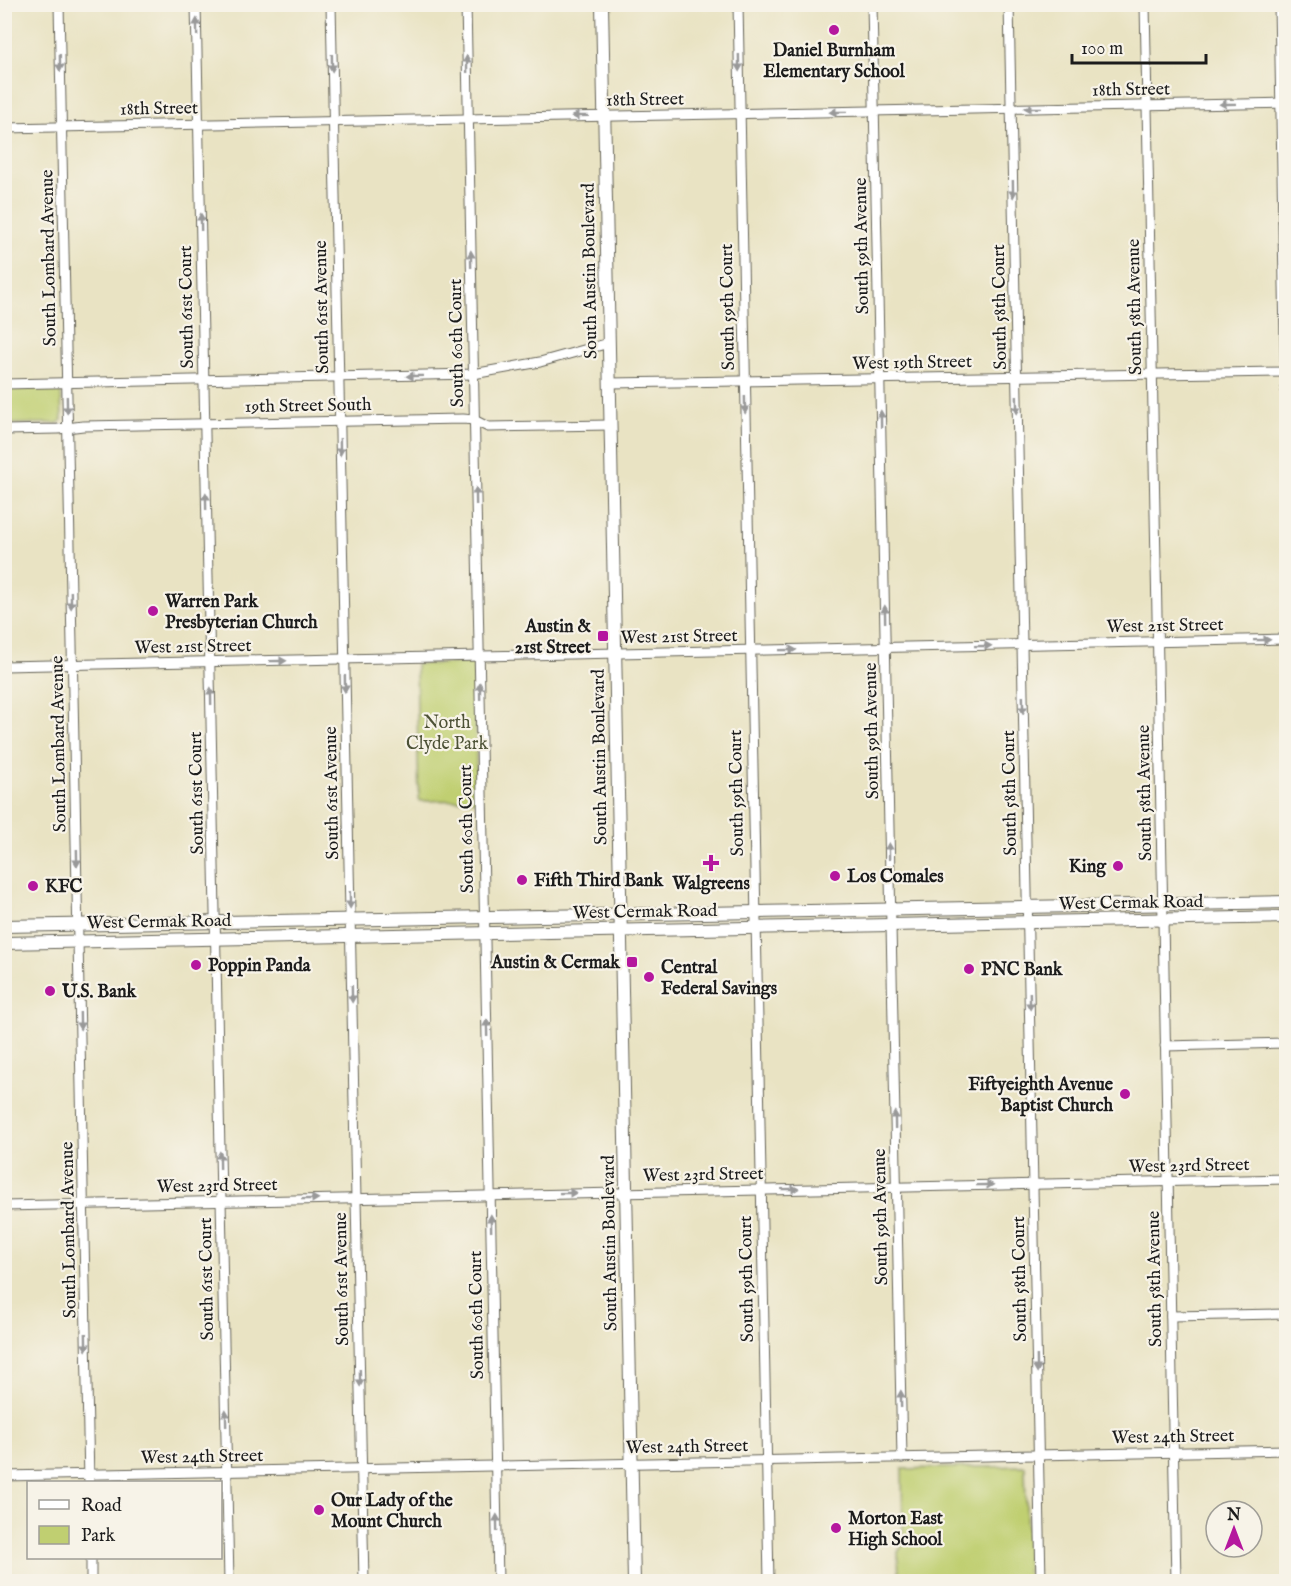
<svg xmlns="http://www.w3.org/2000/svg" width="1291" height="1586" font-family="'IM FELL English',serif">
  <rect width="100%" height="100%" fill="#f7f3e8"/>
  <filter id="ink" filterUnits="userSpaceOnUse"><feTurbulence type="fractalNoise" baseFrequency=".0167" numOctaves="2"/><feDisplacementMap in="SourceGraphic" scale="12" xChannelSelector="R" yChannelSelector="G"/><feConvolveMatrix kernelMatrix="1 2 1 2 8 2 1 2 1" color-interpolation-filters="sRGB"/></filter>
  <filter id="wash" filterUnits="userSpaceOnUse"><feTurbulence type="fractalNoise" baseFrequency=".008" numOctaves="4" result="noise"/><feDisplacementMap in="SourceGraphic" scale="24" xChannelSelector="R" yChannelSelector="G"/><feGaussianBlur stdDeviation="1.35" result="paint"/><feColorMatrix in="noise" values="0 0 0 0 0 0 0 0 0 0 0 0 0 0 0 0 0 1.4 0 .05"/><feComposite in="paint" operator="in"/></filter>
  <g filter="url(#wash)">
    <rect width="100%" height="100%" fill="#e9e3c3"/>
    <g fill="#c0cf71" stroke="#6e7646" stroke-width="1.5">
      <polygon points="58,387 61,390 62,420 58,423 5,424 4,388"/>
      <polygon points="474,663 477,800 419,801 416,664"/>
      <polygon points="1025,1466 1028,1581 899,1581 898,1552 903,1545 902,1469"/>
    </g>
  </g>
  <g filter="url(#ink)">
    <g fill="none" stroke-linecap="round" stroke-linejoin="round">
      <g stroke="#646256" stroke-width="11">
        <g id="street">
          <polyline points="59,4 89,1482"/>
          <polyline points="196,4 229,1582"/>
          <polyline points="331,4 364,1582"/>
          <polyline points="466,4 498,1582"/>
          <polyline points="738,4 769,1582"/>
          <polyline points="872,4 902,1458"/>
          <polyline points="1009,4 1041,1582"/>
          <polyline points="1145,4 1176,1582"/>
          <polyline points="1279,4 1286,396"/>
          <polyline points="4,128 1286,103"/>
          <polyline points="610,383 1286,372"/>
          <polyline points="4,384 473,374 540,362 609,343"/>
          <polyline points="4,430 58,429 83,426 463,419 474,420 488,427 610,425"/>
          <polyline points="4,666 1286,639"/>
          <polyline points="1165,1046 1286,1043"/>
          <polyline points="4,1206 1286,1179"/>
          <polyline points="1171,1316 1286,1314"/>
          <polyline points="4,1476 1286,1450"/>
          <polyline points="91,1558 91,1582"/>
        </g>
      </g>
      <g stroke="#646256" stroke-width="14">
        <g id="secondary">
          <polyline points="602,4 634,1582"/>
          <polyline points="4,926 1286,902"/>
          <polyline points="4,943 1286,917"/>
        </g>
      </g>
      <use href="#street" stroke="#fff" stroke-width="9"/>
      <use href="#secondary" stroke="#fff" stroke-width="12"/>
    </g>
    <defs><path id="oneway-solid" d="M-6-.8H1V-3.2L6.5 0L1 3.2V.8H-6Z" transform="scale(1.5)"/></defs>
    <g fill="#999">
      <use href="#oneway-solid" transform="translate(197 27) rotate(-91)"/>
      <use href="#oneway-solid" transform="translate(60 63) rotate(89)"/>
      <use href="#oneway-solid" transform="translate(332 63) rotate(89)"/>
      <use href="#oneway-solid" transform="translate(739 63) rotate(89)"/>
      <use href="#oneway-solid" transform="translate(467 64) rotate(-91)"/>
      <use href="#oneway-solid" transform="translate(1228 104) rotate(179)"/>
      <use href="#oneway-solid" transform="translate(1033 108) rotate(179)"/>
      <use href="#oneway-solid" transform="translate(838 112) rotate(179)"/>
      <use href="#oneway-solid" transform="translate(580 116) rotate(179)"/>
      <use href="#oneway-solid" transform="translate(1013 189) rotate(89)"/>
      <use href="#oneway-solid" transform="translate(201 222) rotate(-91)"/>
      <use href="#oneway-solid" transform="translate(471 259) rotate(-91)"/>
      <use href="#oneway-solid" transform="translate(415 376) rotate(179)"/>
      <use href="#oneway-solid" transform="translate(67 405) rotate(89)"/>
      <use href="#oneway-solid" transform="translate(745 405) rotate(89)"/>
      <use href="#oneway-solid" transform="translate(1017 405) rotate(89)"/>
      <use href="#oneway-solid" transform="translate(881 419) rotate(-91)"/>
      <use href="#oneway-solid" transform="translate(340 447) rotate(89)"/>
      <use href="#oneway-solid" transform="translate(476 496) rotate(-91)"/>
      <use href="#oneway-solid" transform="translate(206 501) rotate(-91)"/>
      <use href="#oneway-solid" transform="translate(71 600) rotate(89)"/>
      <use href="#oneway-solid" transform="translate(885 614) rotate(-91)"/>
      <use href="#oneway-solid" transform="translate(1262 640) rotate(-1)"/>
      <use href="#oneway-solid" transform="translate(983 646) rotate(-1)"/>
      <use href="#oneway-solid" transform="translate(788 650) rotate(-1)"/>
      <use href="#oneway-solid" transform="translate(278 661) rotate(-1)"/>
      <use href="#oneway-solid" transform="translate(345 684) rotate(89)"/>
      <use href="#oneway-solid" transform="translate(480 691) rotate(-91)"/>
      <use href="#oneway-solid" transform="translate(211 696) rotate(-91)"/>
      <use href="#oneway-solid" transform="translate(1023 705) rotate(89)"/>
      <use href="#oneway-solid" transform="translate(889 851) rotate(-91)"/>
      <use href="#oneway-solid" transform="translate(77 858) rotate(89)"/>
      <use href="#oneway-solid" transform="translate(350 900) rotate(89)"/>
      <use href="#oneway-solid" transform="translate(352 994) rotate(89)"/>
      <use href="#oneway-solid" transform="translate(1030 1001) rotate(89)"/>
      <use href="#oneway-solid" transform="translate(80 1021) rotate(89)"/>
      <use href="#oneway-solid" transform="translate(487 1028) rotate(-91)"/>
      <use href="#oneway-solid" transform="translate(895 1120) rotate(-91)"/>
      <use href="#oneway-solid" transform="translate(220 1160) rotate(-91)"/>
      <use href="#oneway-solid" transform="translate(985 1185) rotate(-1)"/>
      <use href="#oneway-solid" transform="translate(790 1189) rotate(-1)"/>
      <use href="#oneway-solid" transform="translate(568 1193) rotate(-1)"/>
      <use href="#oneway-solid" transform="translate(310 1199) rotate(-1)"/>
      <use href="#oneway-solid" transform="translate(491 1223) rotate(-91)"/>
      <use href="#oneway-solid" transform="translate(86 1342) rotate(89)"/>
      <use href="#oneway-solid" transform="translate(1037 1364) rotate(89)"/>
      <use href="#oneway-solid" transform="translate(360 1378) rotate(89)"/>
      <use href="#oneway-solid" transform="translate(901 1399) rotate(-91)"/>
      <use href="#oneway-solid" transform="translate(226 1418) rotate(-91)"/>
      <use href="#oneway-solid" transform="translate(497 1523) rotate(-91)"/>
    </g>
  </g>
  <g fill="#b5179e" stroke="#f7f3e8" stroke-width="2">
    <circle cx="834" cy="30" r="6"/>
    <circle cx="153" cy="611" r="6"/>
    <rect x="597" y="630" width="12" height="12" rx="3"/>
    <path d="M708 854h6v6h6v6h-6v6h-6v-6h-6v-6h6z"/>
    <circle cx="1118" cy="866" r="6"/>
    <circle cx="835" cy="876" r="6"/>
    <circle cx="522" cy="880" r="6"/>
    <circle cx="33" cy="886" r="6"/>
    <rect x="626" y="956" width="12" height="12" rx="3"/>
    <circle cx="196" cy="965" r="6"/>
    <circle cx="969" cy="969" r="6"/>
    <circle cx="649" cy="977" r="6"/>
    <circle cx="50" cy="991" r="6"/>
    <circle cx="1125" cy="1094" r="6"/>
    <circle cx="319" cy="1510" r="6"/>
    <circle cx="836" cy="1528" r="6"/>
  </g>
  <g text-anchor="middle" stroke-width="4.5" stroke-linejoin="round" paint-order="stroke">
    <g font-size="18" font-weight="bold" fill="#1c1c1c" stroke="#f7f3e8" text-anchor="start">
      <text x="834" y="56" text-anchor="middle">Daniel Burnham<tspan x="834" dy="21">Elementary School</tspan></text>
      <text x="165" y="607">Warren Park<tspan x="165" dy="21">Presbyterian Church</tspan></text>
      <text x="591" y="632" text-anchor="end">Austin &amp;<tspan x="591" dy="21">21st Street</tspan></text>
      <text x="1106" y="872" text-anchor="end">King</text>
      <text x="847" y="882">Los Comales</text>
      <text x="534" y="886">Fifth Third Bank</text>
      <text x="711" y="889" text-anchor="middle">Walgreens</text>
      <text x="45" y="892">KFC</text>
      <text x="620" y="968" text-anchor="end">Austin &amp; Cermak</text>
      <text x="208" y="971">Poppin Panda</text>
      <text x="661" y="973">Central<tspan x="661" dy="21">Federal Savings</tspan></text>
      <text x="981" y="975">PNC Bank</text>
      <text x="62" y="997">U.S. Bank</text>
      <text x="1113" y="1090" text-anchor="end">Fiftyeighth Avenue<tspan x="1113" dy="21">Baptist Church</tspan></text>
      <text x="331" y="1506">Our Lady of the<tspan x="331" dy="21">Mount Church</tspan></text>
      <text x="848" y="1524">Morton East<tspan x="848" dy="21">High School</tspan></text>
    </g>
    <g font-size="18" fill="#1c1c1c" stroke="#f7f3e8">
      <text transform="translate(1131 89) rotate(-1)" y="6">18th Street</text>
      <text transform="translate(645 99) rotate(-1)" y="6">18th Street</text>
      <text transform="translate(159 108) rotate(-1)" y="6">18th Street</text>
      <text transform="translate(861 246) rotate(-91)" y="6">South 59th Avenue</text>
      <text transform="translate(48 258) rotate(-91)" y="6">South Lombard Avenue</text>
      <text transform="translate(589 271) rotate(-91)" y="6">South Austin Boulevard</text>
      <text transform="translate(186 307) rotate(-91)" y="6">South 61st Court</text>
      <text transform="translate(321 307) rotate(-91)" y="6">South 61st Avenue</text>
      <text transform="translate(727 307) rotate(-91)" y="6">South 59th Court</text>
      <text transform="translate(999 307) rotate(-91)" y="6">South 58th Court</text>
      <text transform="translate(1134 307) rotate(-91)" y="6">South 58th Avenue</text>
      <text transform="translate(456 343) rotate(-91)" y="6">South 60th Court</text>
      <text transform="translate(912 362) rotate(-1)" y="6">West 19th Street</text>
      <text transform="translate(308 405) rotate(-1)" y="6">19th Street South</text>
      <text transform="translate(1165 625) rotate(-1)" y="6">West 21st Street</text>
      <text transform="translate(679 636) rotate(-1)" y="6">West 21st Street</text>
      <text transform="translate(193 646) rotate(-1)" y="6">West 21st Street</text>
      <text transform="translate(871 731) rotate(-91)" y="6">South 59th Avenue</text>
      <text transform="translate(58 744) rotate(-91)" y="6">South Lombard Avenue</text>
      <text transform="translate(599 757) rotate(-91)" y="6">South Austin Boulevard</text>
      <text transform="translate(196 793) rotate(-91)" y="6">South 61st Court</text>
      <text transform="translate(331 793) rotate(-91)" y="6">South 61st Avenue</text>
      <text transform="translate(736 793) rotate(-91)" y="6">South 59th Court</text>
      <text transform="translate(1009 793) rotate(-91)" y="6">South 58th Court</text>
      <text transform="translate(1144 793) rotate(-91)" y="6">South 58th Avenue</text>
      <text transform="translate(466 829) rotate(-91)" y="6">South 60th Court</text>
      <text transform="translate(1131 902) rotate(-1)" y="6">West Cermak Road</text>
      <text transform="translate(645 911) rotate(-1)" y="6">West Cermak Road</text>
      <text transform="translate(159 921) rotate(-1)" y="6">West Cermak Road</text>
      <text transform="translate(1189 1165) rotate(-1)" y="6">West 23rd Street</text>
      <text transform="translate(703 1174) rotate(-1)" y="6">West 23rd Street</text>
      <text transform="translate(217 1185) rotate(-1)" y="6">West 23rd Street</text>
      <text transform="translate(880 1217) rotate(-91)" y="6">South 59th Avenue</text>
      <text transform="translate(68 1230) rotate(-91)" y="6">South Lombard Avenue</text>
      <text transform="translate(609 1243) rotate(-91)" y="6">South Austin Boulevard</text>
      <text transform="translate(206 1279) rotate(-91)" y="6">South 61st Court</text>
      <text transform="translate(341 1279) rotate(-91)" y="6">South 61st Avenue</text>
      <text transform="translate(746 1279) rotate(-91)" y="6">South 59th Court</text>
      <text transform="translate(1019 1279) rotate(-91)" y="6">South 58th Court</text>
      <text transform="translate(1154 1279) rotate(-91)" y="6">South 58th Avenue</text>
      <text transform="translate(476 1315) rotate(-91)" y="6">South 60th Court</text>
      <text transform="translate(1173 1436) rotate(-1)" y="6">West 24th Street</text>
      <text transform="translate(687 1446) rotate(-1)" y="6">West 24th Street</text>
      <text transform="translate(202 1456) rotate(-1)" y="6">West 24th Street</text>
    </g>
    <g font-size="18" fill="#4d5236" stroke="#f7f3e8">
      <text x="447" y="728">North<tspan x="447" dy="21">Clyde Park</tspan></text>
    </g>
  </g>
  <rect width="1291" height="1586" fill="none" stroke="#f7f3e8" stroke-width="24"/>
  <rect x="27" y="1481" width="195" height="78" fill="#f7f3e8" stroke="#9f9d96" stroke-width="1.5"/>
  <rect x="39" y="1500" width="30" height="9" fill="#ffffff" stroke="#9f9d96" stroke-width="1.5"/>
  <text x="81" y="1511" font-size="18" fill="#1c1c1c">Road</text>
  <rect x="39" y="1526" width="30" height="18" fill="#c0cf71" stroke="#9f9d96" stroke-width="1.5"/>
  <text x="81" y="1541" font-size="18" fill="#1c1c1c">Park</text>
  <g transform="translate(1234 1529)"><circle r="28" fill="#f7f3e8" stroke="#9f9d96" stroke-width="1.5"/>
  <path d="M0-4.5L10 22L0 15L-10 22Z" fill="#b5179e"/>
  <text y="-9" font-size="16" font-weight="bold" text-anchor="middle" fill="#1c1c1c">N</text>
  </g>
  <path d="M1072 54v9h134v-9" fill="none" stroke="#1c1c1c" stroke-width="3"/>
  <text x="1081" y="54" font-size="18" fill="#1c1c1c" stroke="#f7f3e8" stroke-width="4.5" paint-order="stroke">100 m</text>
</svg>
